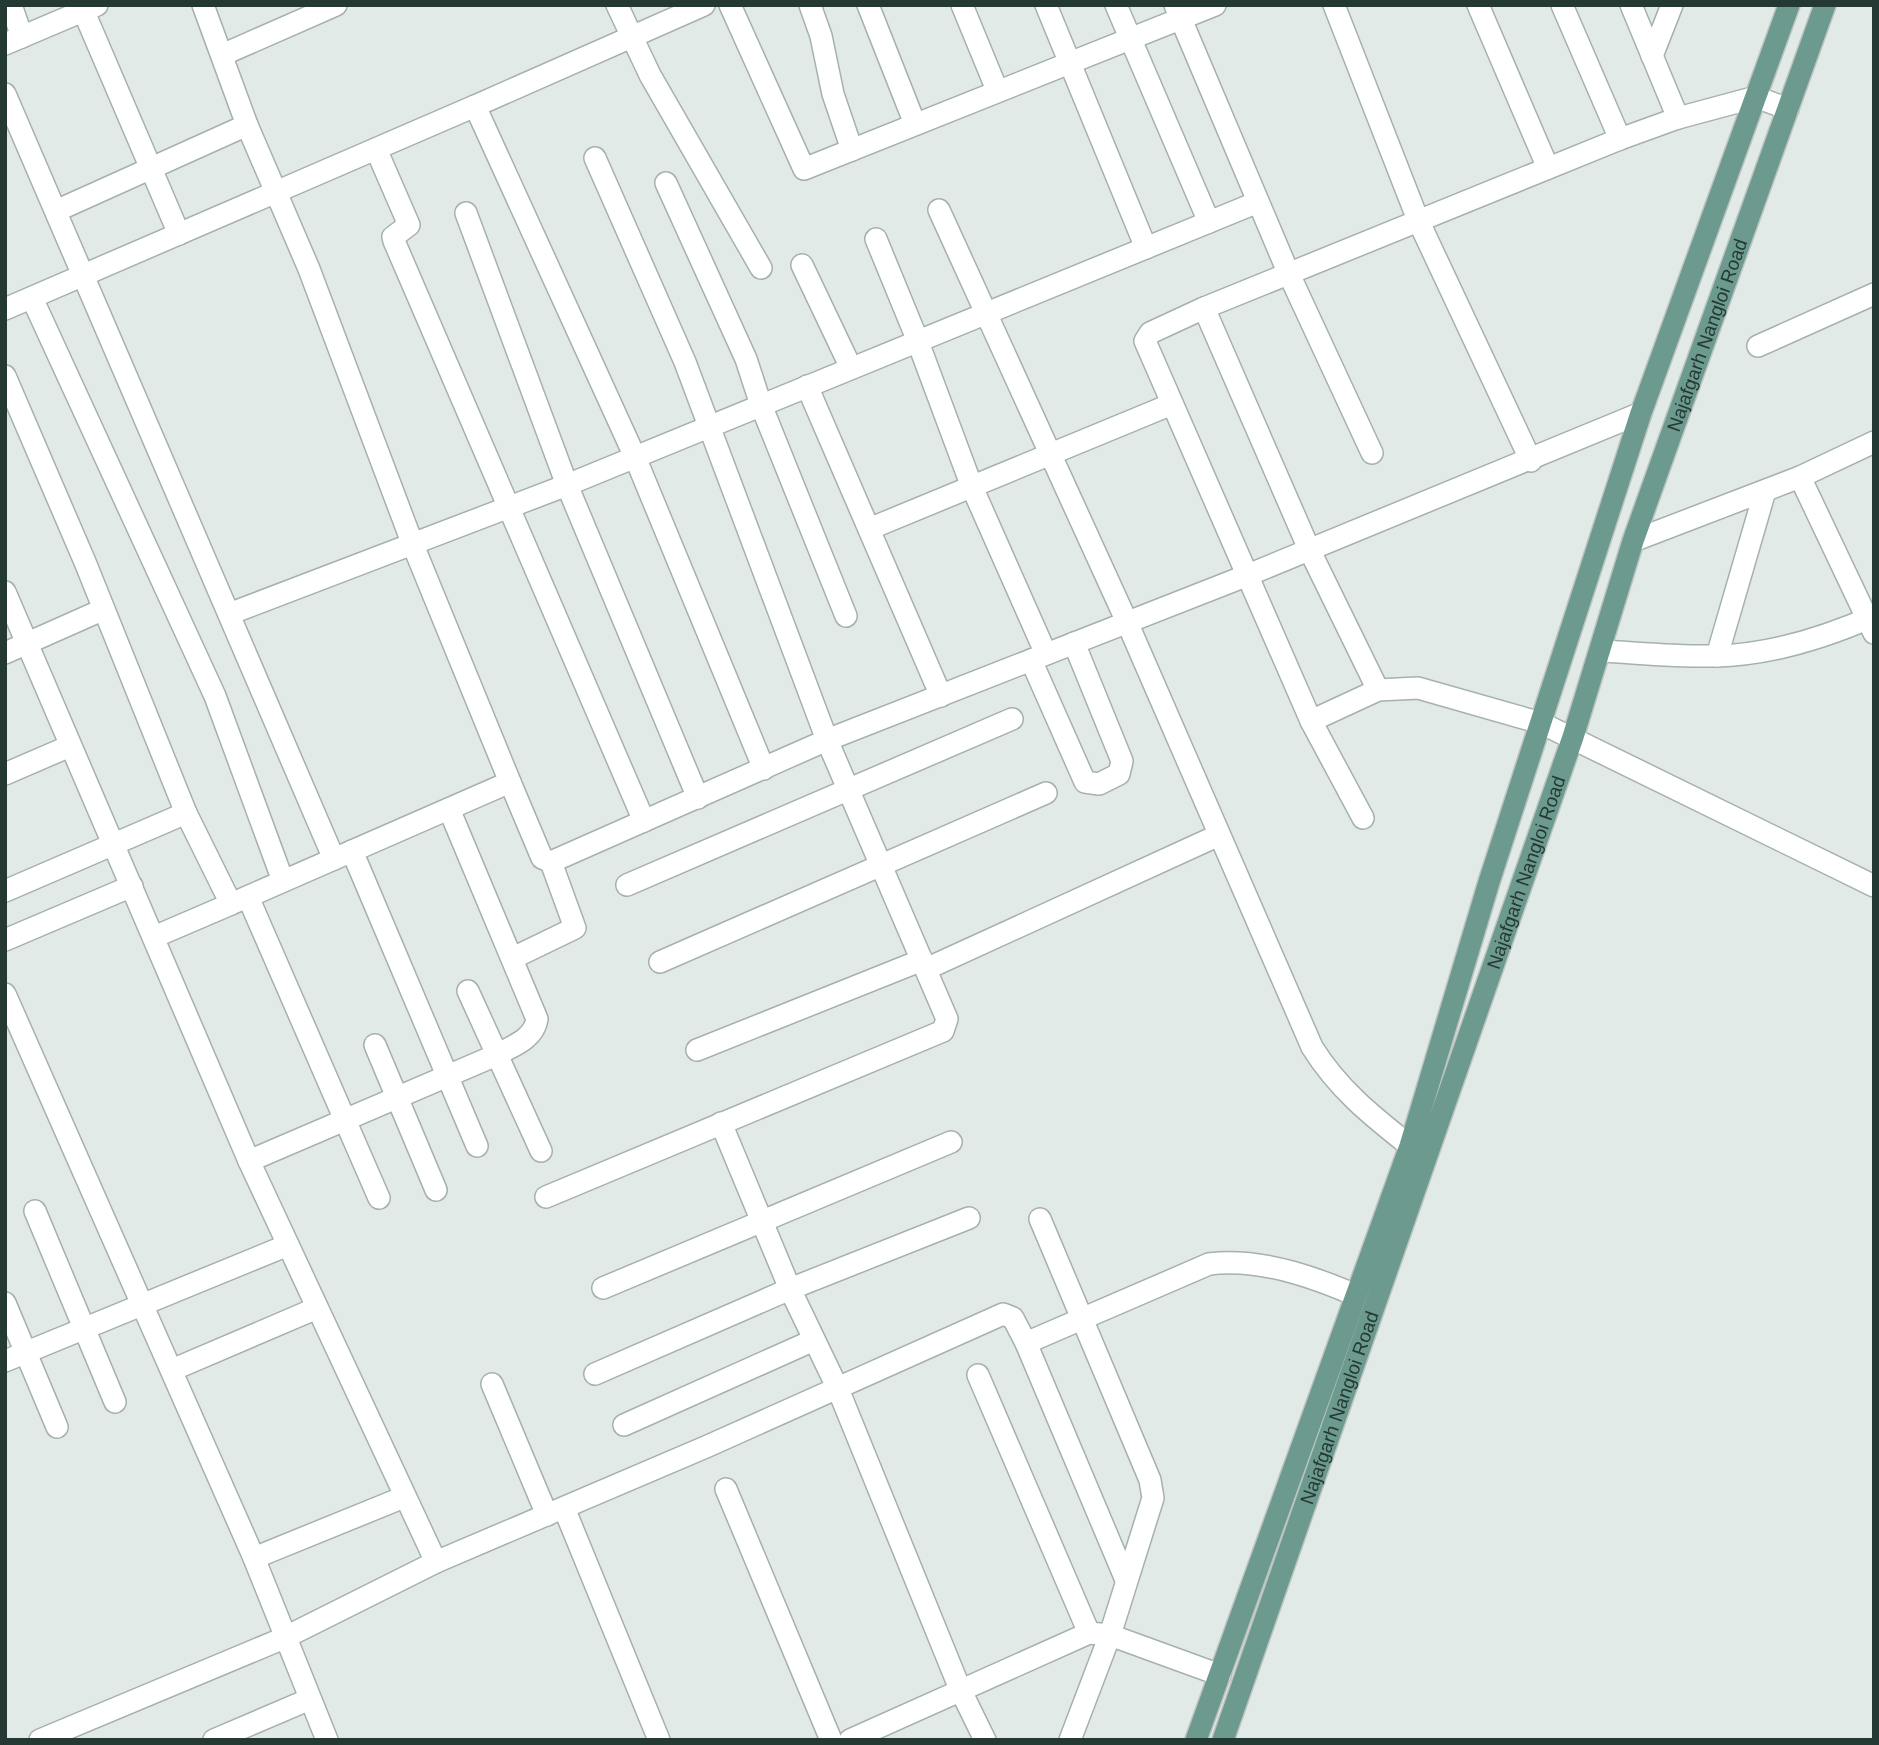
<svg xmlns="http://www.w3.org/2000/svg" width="1879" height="1745" font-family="Arial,sans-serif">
  <rect width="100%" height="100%" fill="#e2eae7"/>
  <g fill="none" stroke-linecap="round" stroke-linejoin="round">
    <g stroke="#a5b1ad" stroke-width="24">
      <g id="minor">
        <polyline points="11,5 22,37"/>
        <polyline points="81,5 179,234"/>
        <polyline points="203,5 247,125 309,269 413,545 510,782"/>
        <polyline points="617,5 650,75 761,268"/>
        <polyline points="730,5 804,169 1215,5"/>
        <polyline points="810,5 821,36 833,94 852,150"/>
        <polyline points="868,5 915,124"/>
        <polyline points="962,5 997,90"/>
        <polyline points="1046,5 1146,248"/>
        <polyline points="1116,5 1209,222"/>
        <polyline points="1175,5 1288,272 1372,453"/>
        <polyline points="1334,5 1418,220 1531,461"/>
        <polyline points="1478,5 1548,168"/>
        <polyline points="1562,5 1620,139"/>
        <polyline points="1631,5 1678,118"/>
        <polyline points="5,44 97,5"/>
        <polyline points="222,55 336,5"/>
        <polyline points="1652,56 1672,5"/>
        <polyline points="5,94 334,859"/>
        <polyline points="475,106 704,5"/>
        <polyline points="376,149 409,225 393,237 394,241 644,821"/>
        <polyline points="666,183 746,359 761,405 846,616"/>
        <path d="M939 210 1127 622 1312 1047C1338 1089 1372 1116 1410 1146"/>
        <polyline points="56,211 247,125"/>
        <polyline points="466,213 567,485 698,798"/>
        <polyline points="876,239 915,334 972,487 1046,654"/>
        <polyline points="802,265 851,368"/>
        <polyline points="32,298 215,696 283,881"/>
        <polyline points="1204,308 1309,549 1378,690 1418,688 1541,723 1874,886"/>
        <polyline points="5,309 475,106 635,457 764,769"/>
        <polyline points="1758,346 1874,294"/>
        <polyline points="5,376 85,562 186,813"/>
        <polyline points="807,386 941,696"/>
        <polyline points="1800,477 1874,633"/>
        <polyline points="869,529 1172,404"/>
        <polyline points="1633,541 1800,477 1874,442"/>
        <path d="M5 592 249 1161 494 1056C510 1047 534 1040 537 1019L449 809"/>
        <polyline points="229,614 567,485 1258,202"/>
        <path d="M1602 651C1639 653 1678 657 1716 656 1768 655 1826 637 1874 616"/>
        <polyline points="5,653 102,610"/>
        <polyline points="1717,656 1765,491"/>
        <polyline points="1031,660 1085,782 1099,784 1119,774 1122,761 1074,643"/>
        <polyline points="1311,721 1378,690"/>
        <polyline points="5,774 70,746"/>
        <polyline points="1363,818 1311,721 1145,341 1150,333 1204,308 1620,139 1678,118 1756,97 1788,109"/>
        <polyline points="352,851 477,1146"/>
        <polyline points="627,885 1012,719"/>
        <polyline points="5,891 186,813 231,904 510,782 542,858 551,862 827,740 685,362 595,158"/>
        <polyline points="248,897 379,1198"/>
        <polyline points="154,937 231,904"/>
        <polyline points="5,940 132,886"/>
        <polyline points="513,958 575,928 551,862"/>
        <polyline points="660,962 1046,793"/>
        <polyline points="926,969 1219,835"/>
        <polyline points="468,991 541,1151"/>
        <polyline points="5,994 254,1558 327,1740"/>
        <polyline points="375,1045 436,1190"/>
        <polyline points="697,1050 922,960"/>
        <polyline points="721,1123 790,1289 838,1389 960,1689 985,1740"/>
        <polyline points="249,1161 436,1562"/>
        <polyline points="546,1197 943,1031 947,1019 827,740 1248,575 1641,413"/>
        <polyline points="35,1211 115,1402"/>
        <polyline points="1040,1219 1150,1480 1153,1498 1110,1635 1070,1740"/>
        <polyline points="603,1288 951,1142"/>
        <polyline points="5,1303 57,1427"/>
        <polyline points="1026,1343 1126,1580"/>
        <polyline points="5,1361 288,1245"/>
        <polyline points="172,1370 317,1308"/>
        <polyline points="595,1374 790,1289 969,1218"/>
        <polyline points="978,1375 1089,1633"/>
        <polyline points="492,1384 547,1515"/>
        <polyline points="624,1425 814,1340"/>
        <polyline points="726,1489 831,1740"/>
        <polyline points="564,1508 659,1740"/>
        <polyline points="254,1558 404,1497"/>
        <path d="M40 1740 284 1638 436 1562 708 1446 1003 1314 1013 1318 1026 1343 1209 1264C1263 1257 1323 1280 1371 1302"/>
        <polyline points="214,1740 310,1699"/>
        <polyline points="850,1740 1089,1633 1110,1635 1220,1675"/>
      </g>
    </g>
    <g stroke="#bdc4c2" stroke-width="24">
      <g id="major">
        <polyline points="1196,1740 1410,1146 1489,882 1641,413 1789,5"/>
        <path id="s1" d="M1223 1740 1573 737 1633 541 1825 5"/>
      </g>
    </g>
    <use href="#minor" stroke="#fff" stroke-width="21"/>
    <use href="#major" stroke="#6c9a8e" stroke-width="21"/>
  </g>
  <g text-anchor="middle" stroke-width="6" stroke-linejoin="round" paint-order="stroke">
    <g font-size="19" fill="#243933" stroke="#f2f7f5">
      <text dy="7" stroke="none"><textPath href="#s1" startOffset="1486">Najafgarh Nangloi Road</textPath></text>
      <text dy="7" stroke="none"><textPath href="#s1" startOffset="919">Najafgarh Nangloi Road</textPath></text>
      <text dy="7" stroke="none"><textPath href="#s1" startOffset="352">Najafgarh Nangloi Road</textPath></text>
    </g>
  </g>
  <rect width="1879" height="1745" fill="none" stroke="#243933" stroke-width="14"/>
</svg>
